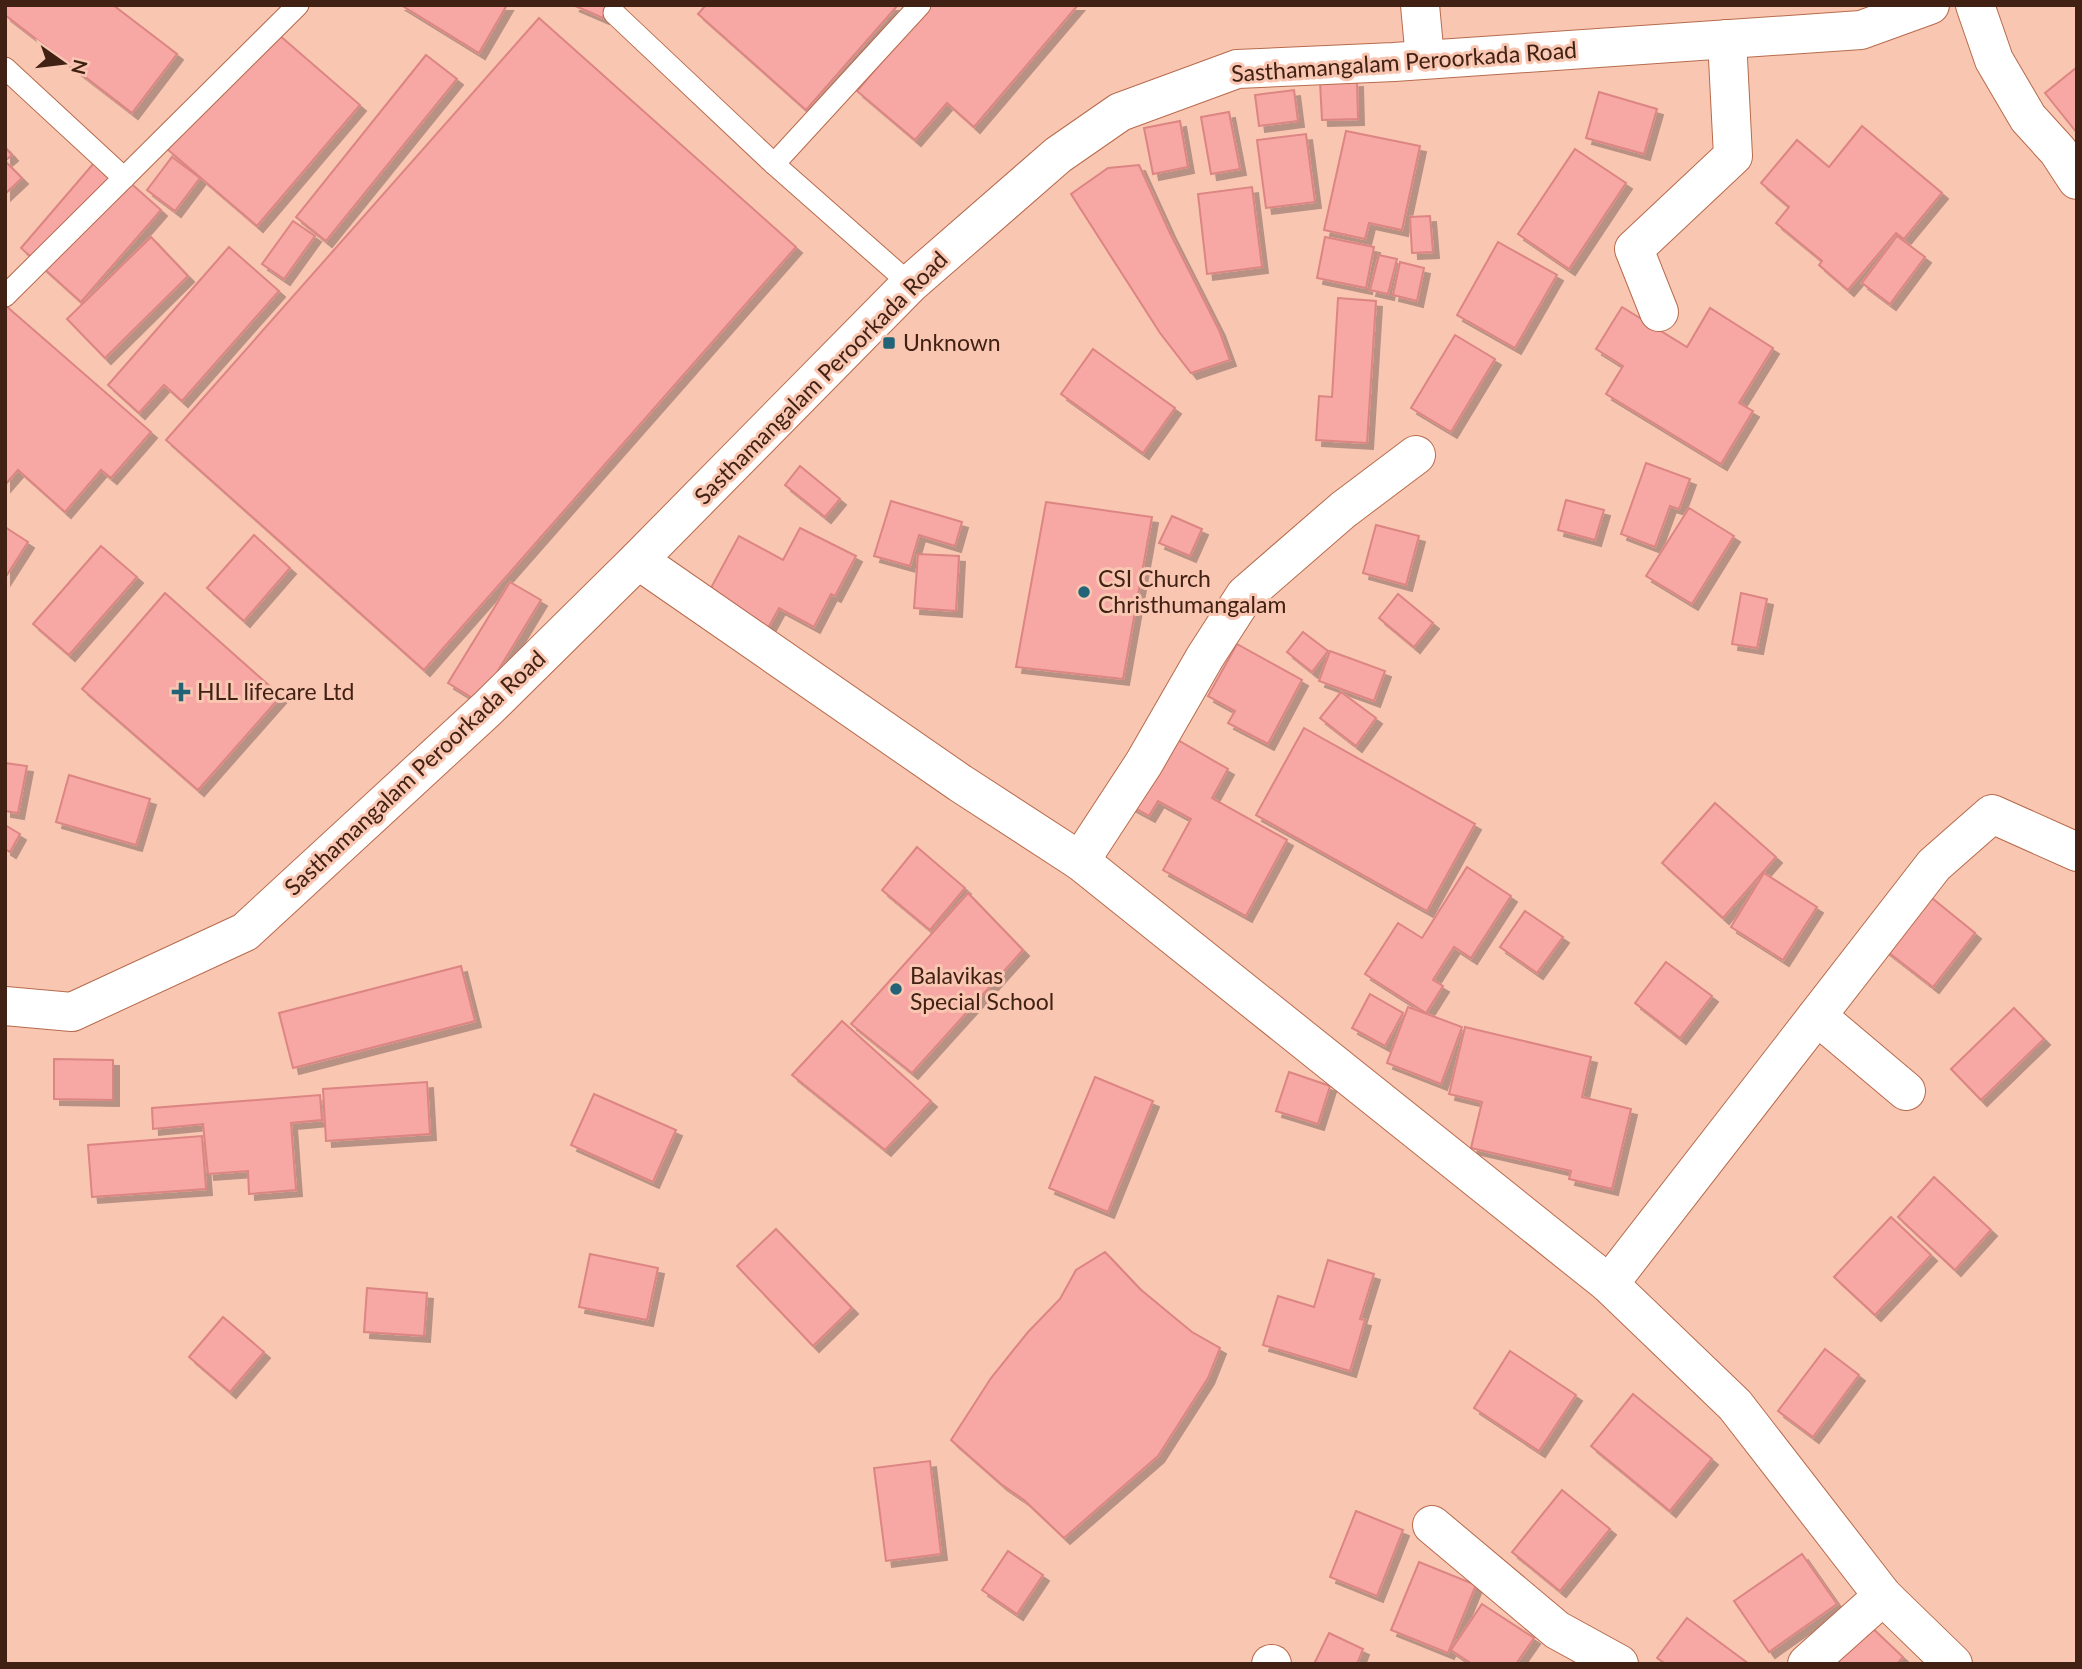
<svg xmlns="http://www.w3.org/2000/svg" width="2082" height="1669" font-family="Lato,sans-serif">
  <defs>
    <filter id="shadow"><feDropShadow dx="6" dy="6" stdDeviation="0" flood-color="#0004"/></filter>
  </defs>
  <rect width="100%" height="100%" fill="#f9c6b2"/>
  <g fill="#f7a7a4" stroke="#dc8582" stroke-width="2" filter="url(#shadow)">
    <polygon points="5,5 113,5 177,54 132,113 5,15"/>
    <polygon points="401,5 507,5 479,53"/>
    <polygon points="573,5 609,5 603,18"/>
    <polygon points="706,5 898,5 806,110 698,14"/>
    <polygon points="930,5 1078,5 974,127 947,103 915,140 857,91"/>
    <polygon points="539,18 796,247 424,670 166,440"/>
    <polygon points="271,28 360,105 257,226 167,149"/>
    <polygon points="426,55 457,79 326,241 296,217"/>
    <polygon points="2077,67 2077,133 2045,93"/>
    <polygon points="1357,81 1358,119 1322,120 1320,82"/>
    <polygon points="1294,90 1298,121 1259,126 1255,95"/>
    <polygon points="1599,92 1657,109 1644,154 1586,138"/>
    <polygon points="1229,112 1240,169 1211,174 1201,117"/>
    <polygon points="1180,121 1188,167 1153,174 1144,128"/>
    <polygon points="1862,126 1942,193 1904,239 1896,233 1848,290 1819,265 1822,261 1776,223 1789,207 1761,183 1797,140 1829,167"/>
    <polygon points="1346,131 1420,146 1402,230 1369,223 1365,239 1324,230"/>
    <polygon points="1306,134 1315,202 1266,208 1257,140"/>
    <polygon points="5,147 12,155 5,161 22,178 5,194"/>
    <polygon points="1575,149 1626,183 1569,269 1518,234"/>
    <polygon points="100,156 161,210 81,302 21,248"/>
    <polygon points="172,157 200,178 175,211 147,190"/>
    <polygon points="1139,165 1169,231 1219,330 1230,360 1191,373 1160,333 1071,194 1108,168"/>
    <polygon points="1252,187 1262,267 1207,274 1198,194"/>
    <polygon points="1430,216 1433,252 1412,253 1410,217"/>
    <polygon points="293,221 315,236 284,279 262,264"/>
    <polygon points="1897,236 1925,257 1890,304 1862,283"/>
    <polygon points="151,237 188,276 105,358 67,319"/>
    <polygon points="1325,237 1374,247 1366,288 1317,278"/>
    <polygon points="1498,242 1557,275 1515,348 1457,315"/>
    <polygon points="229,247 279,291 182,401 164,385 139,413 108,385"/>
    <polygon points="1379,255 1397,259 1388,294 1370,290"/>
    <polygon points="1400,262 1424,268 1417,301 1393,295"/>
    <polygon points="1338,298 1376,301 1367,443 1316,440 1319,396 1332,397"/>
    <polygon points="5,305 151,432 111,478 101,470 65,512 18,470 5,485"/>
    <polygon points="1622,307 1687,347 1710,308 1773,348 1739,403 1753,411 1721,464 1606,394 1623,366 1596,349"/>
    <polygon points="1455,335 1495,359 1451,432 1411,408"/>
    <polygon points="1093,349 1175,408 1143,453 1061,394"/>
    <polygon points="1646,463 1690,479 1679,509 1670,506 1655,547 1621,534"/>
    <polygon points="800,466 840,499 825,517 785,485"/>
    <polygon points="1566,500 1604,510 1595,540 1558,530"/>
    <polygon points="891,501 962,522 955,546 919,535 910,566 874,556"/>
    <polygon points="1046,502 1152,517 1123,679 1016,667"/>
    <polygon points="1689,508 1734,536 1692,604 1646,576"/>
    <polygon points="1172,516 1202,529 1190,556 1159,543"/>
    <polygon points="1376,525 1419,536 1406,585 1363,573"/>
    <polygon points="5,527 28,542 5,578"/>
    <polygon points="800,528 856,556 835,596 831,594 814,627 779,608 767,630 706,597 739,536 783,560"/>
    <polygon points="254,535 290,568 244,621 207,588"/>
    <polygon points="101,546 137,577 69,655 33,624"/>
    <polygon points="918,554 959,556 956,611 914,608"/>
    <polygon points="510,582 541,600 479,702 448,683"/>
    <polygon points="165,593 281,696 198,790 82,689"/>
    <polygon points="1741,593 1767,599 1757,648 1732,644"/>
    <polygon points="1398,594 1433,623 1414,647 1379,618"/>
    <polygon points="1303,632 1328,651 1312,672 1287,652"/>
    <polygon points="1237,644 1302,680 1268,744 1228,723 1235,711 1208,696"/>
    <polygon points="1330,651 1385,671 1374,701 1319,681"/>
    <polygon points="1341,692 1376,718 1356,746 1320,718"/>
    <polygon points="1157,728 1228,769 1212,798 1287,840 1246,916 1163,870 1191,819 1158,801 1149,816 1118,799"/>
    <polygon points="1304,728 1475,824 1427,911 1256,815"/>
    <polygon points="5,763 27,766 18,813 5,811"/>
    <polygon points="69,775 150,799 136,845 56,822"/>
    <polygon points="1715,803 1776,857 1723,918 1662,863"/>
    <polygon points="5,825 20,834 10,852 5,849"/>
    <polygon points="917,847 965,888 930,930 882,890"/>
    <polygon points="1467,867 1511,896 1471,958 1454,947 1433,980 1443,986 1426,1013 1365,974 1398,923 1422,938"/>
    <polygon points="1764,873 1817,907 1783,960 1731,927"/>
    <polygon points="968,893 1023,950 912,1073 851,1024"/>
    <polygon points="1927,894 1975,933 1933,987 1884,949"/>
    <polygon points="1525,911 1563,937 1537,973 1500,947"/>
    <polygon points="1666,962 1712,996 1680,1038 1635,1003"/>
    <polygon points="461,966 475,1021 293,1068 279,1013"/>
    <polygon points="1370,994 1403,1013 1385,1046 1352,1028"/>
    <polygon points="1408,1007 1462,1027 1441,1084 1387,1063"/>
    <polygon points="2014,1008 2044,1039 1981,1100 1951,1069"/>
    <polygon points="842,1021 931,1101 885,1150 792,1075"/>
    <polygon points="1465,1027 1591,1057 1582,1097 1631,1109 1612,1189 1569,1179 1571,1171 1471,1148 1482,1102 1449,1094"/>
    <polygon points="54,1059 113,1060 113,1100 54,1099"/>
    <polygon points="1289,1072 1330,1086 1318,1124 1276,1111"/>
    <polygon points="1095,1077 1153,1101 1108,1212 1049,1188"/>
    <polygon points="427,1082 430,1134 326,1141 323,1089"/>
    <polygon points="594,1094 676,1130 653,1182 571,1145"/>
    <polygon points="320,1095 322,1120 291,1123 296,1190 249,1194 248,1171 208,1174 203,1124 153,1129 152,1108"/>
    <polygon points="202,1136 206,1189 92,1197 88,1145"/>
    <polygon points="1934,1177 1991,1230 1955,1270 1898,1217"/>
    <polygon points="1891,1217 1931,1255 1875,1315 1834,1277"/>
    <polygon points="776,1229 852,1308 813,1346 737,1266"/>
    <polygon points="1105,1252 1140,1289 1192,1332 1220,1348 1208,1378 1158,1456 1064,1538 1024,1500 1001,1484 951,1440 991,1378 1028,1332 1060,1299 1076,1270"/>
    <polygon points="590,1254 658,1268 647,1320 579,1307"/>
    <polygon points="1328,1260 1374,1274 1360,1319 1365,1320 1350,1371 1263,1345 1278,1296 1314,1307"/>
    <polygon points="367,1288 427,1293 424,1336 364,1332"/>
    <polygon points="223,1317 264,1352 230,1392 189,1357"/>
    <polygon points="1825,1349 1859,1375 1813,1437 1778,1411"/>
    <polygon points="1510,1351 1576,1395 1539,1451 1474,1408"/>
    <polygon points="1633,1394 1712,1459 1670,1511 1591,1446"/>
    <polygon points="930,1461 941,1554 886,1561 874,1468"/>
    <polygon points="1562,1490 1610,1529 1560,1591 1512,1552"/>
    <polygon points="1356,1511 1403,1530 1377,1596 1330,1577"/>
    <polygon points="1008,1551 1043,1575 1017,1614 982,1590"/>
    <polygon points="1802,1554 1837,1604 1769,1652 1734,1601"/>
    <polygon points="1419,1562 1476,1585 1448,1653 1391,1630"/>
    <polygon points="1482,1604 1534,1638 1516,1664 1472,1664 1451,1650"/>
    <polygon points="1687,1618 1749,1664 1666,1664 1657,1658"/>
    <polygon points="1868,1624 1903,1657 1897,1664 1831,1664"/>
    <polygon points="1329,1633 1363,1649 1357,1664 1314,1664"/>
  </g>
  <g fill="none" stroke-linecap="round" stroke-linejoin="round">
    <g stroke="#b76b4c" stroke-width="23">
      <g id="service">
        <polyline points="614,13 774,164 910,284"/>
        <polyline points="5,68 124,178"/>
        <polyline points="774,164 920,5"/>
        <polyline points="5,296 298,5"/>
      </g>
    </g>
    <g stroke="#b76b4c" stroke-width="40">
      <g id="minor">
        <polyline points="1420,5 1425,59"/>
        <polyline points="1975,5 1994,60 2028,118 2058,151 2077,180"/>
        <polyline points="1659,312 1634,249 1733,156 1727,39"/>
        <polyline points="638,560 960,783 1080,861 1609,1284 1735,1405 1883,1596 1953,1664"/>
        <polyline points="1080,861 1144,763 1205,657 1245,595 1343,510 1416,455"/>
        <polyline points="1817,1016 1906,1091"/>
        <polyline points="1609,1284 1934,865 1992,814 2077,852"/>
        <polyline points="1432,1525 1557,1630 1619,1664"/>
        <polyline points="1271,1664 1272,1664"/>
        <polyline points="1807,1664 1883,1596"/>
      </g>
    </g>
    <g stroke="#b76b4c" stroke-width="40">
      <polyline id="tertiary" points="5,1006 72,1012 245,932 487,709 638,560 910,284 1058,155 1120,112 1237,69 1394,62 1861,30 1930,5"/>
    </g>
    <use href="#service" stroke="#fff" stroke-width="21"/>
    <use href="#minor" stroke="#fff" stroke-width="38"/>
    <use href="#tertiary" stroke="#fff" stroke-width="38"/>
  </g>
  <g fill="#226377" stroke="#f9c6b2" stroke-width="2.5">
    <rect x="882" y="336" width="14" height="14" rx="3.5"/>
    <circle cx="1084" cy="592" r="7"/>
    <path d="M177.5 681.5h7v7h7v7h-7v7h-7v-7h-7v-7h7z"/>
    <circle cx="896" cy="989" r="7"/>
  </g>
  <g text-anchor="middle" stroke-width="6" stroke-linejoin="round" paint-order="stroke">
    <g font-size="23" fill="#412114" stroke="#f9c6b2">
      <text transform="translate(1404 62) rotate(-4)" y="8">Sasthamangalam Peroorkada Road</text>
      <text transform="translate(821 378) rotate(-45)" y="8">Sasthamangalam Peroorkada Road</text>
      <text transform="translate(415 773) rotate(-43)" y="8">Sasthamangalam Peroorkada Road</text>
    </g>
    <g font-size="23" fill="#412114" stroke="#f9c6b2" text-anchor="start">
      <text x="903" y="351">Unknown</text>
      <text x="1098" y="587">CSI Church<tspan x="1098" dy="26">Christhumangalam</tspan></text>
      <text x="197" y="700">HLL lifecare Ltd</text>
      <text x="910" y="984">Balavikas<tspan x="910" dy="26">Special School</tspan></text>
    </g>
  </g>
  <rect width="2082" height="1669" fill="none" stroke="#412114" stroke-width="14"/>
  <g transform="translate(63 63) rotate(104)" stroke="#f9c6b2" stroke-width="5" paint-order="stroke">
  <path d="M0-5L12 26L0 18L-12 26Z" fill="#412114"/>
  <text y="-10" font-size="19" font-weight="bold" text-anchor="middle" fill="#412114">N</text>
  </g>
</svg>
